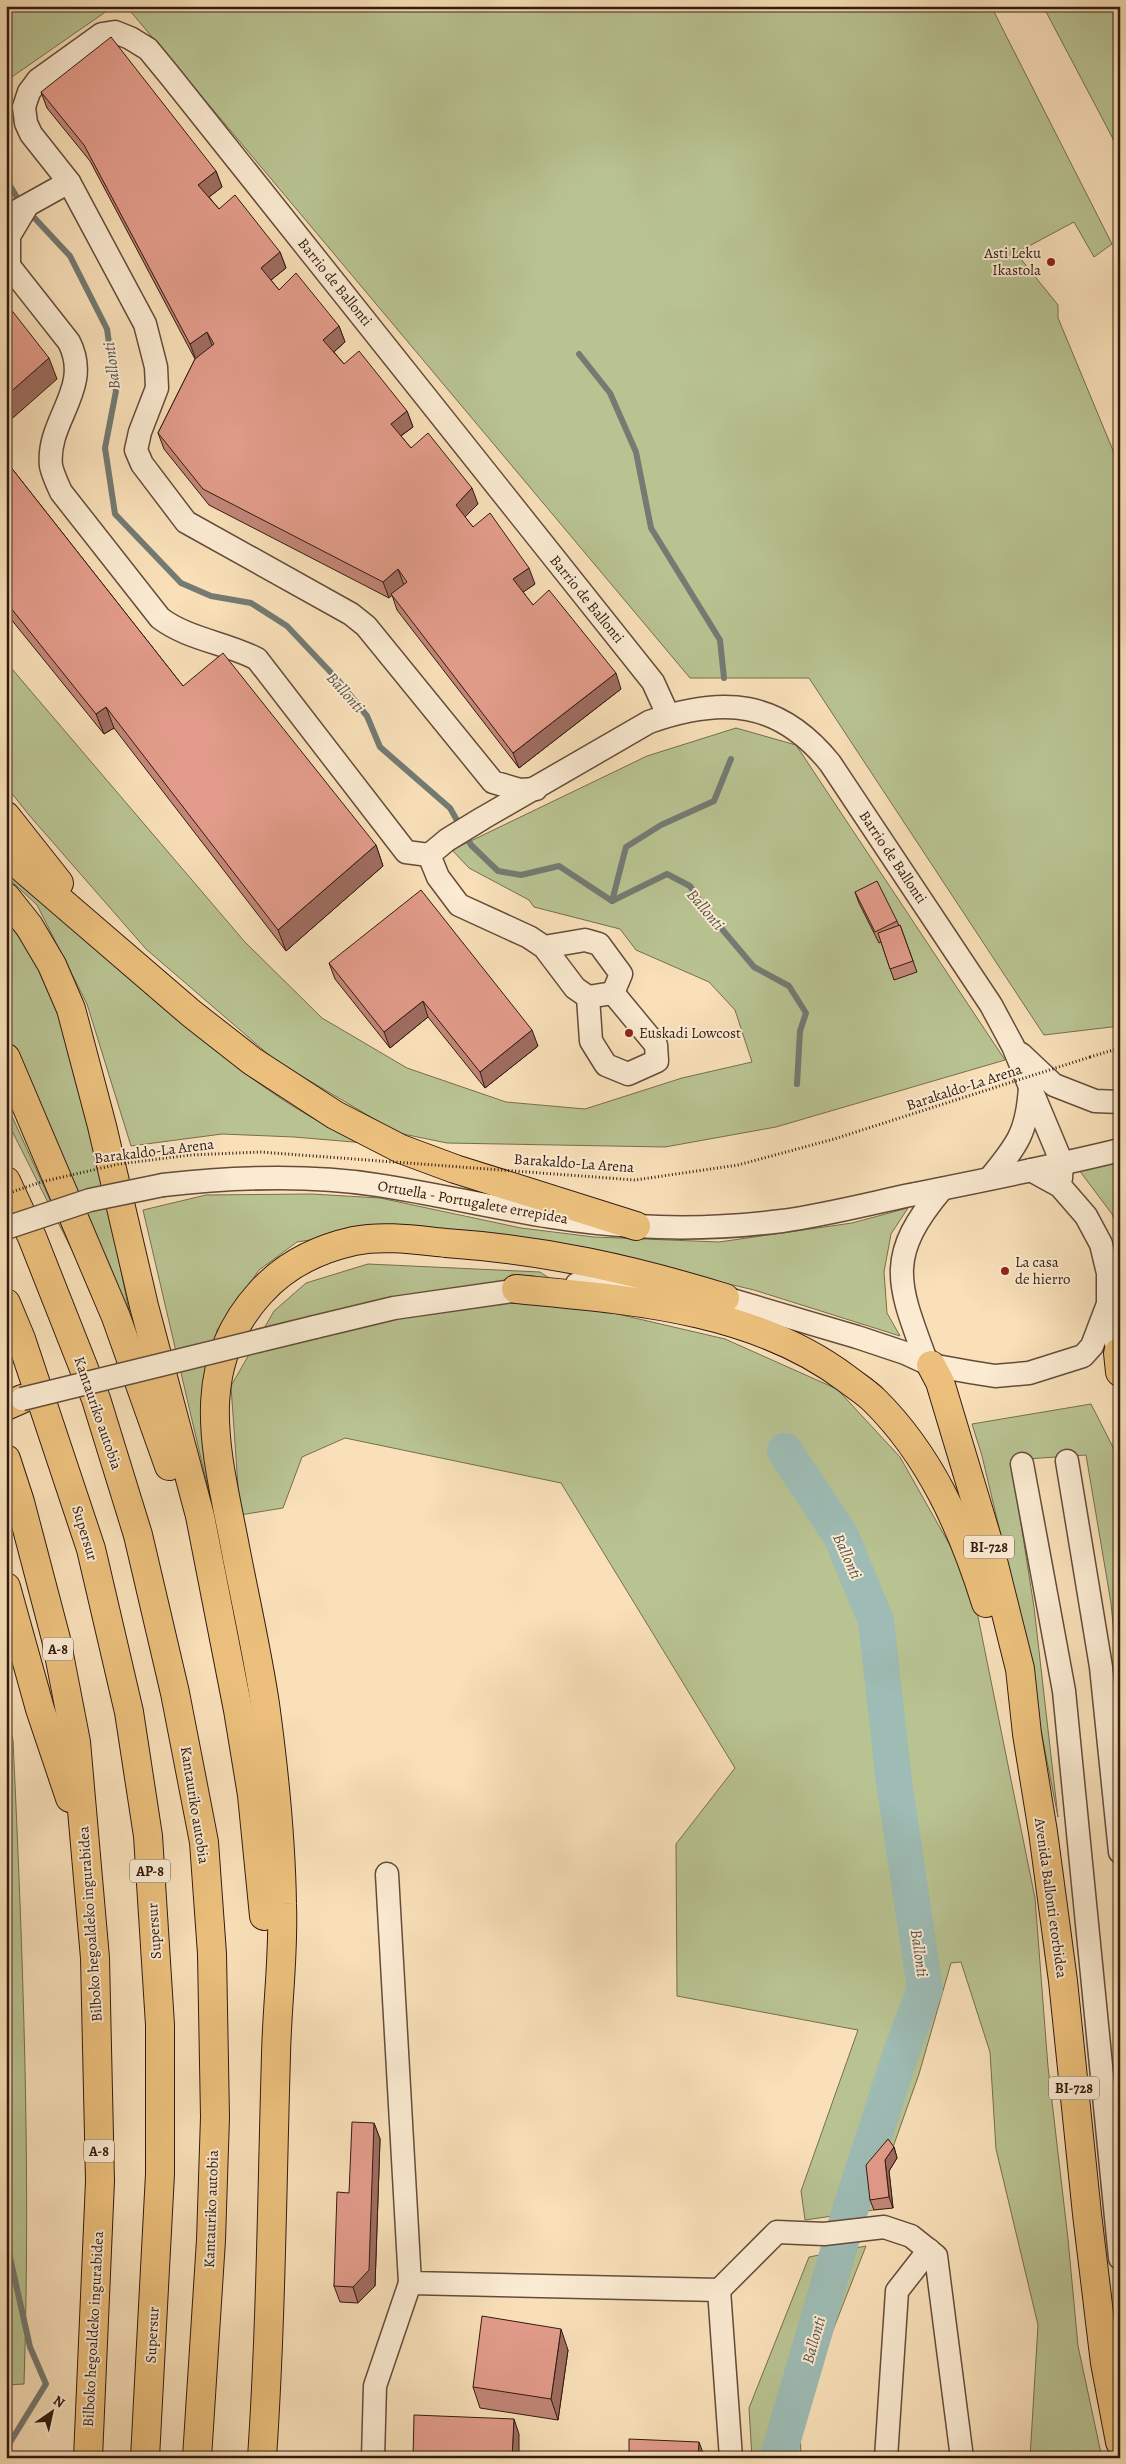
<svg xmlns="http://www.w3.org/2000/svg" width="1126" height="2464" font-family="Alegreya,serif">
  <rect width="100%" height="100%" fill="#f9e0b9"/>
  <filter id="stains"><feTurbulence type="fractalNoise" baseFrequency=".004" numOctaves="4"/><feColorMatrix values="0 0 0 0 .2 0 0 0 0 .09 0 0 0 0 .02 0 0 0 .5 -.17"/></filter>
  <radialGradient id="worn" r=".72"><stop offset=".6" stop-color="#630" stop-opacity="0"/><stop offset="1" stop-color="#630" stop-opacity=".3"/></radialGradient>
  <g fill="#b9c392" stroke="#766e51">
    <polygon points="6,6 114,6 6,81"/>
    <polygon points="126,6 991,6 1112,244 1094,257 1074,222 1016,253 1058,305 1058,318 1117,460 1120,459 1120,1026 1044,1035 809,678 690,678"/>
    <polygon points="1043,6 1120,6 1120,152"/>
    <polygon points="6,662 244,941 322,1018 407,1068 506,1102 585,1109 682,1078 752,1062 735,1010 709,982 636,950 620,929 534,907 529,900 469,868 452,850 647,756 736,728 796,745 1005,1060 776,1127 665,1147 447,1143 398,1133 276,1061 146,949 29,815 6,786"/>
    <path d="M6 868C75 925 139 989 209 1045 258 1084 306 1120 365 1143L294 1137 222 1134 131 1146 87 1004 37 905 6 876Z"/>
    <polygon points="6,920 27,948 61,1012 98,1154 131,1321 6,1030"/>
    <polygon points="6,1103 80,1266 6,1119"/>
    <polygon points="1120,1161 1120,1233 1112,1214 1079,1170"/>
    <polygon points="311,1194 380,1198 521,1228 594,1237 719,1242 852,1223 908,1208 891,1234 884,1272 887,1313 900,1336 754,1290 581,1249 362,1232 297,1242 259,1270 217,1330 203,1403 213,1510 143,1210 206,1195"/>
    <polygon points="368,1264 540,1272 596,1309 725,1339 837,1389 900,1457 956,1556 976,1607 1035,1898 1048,2067 1068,2239 1078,2346 1102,2458 1030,2458 1038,2325 996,2149 990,2052 961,1962 951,1963 919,2074 892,2150 870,2176 874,2210 805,2220 801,2191 858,2030 677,1996 676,1844 735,1768 561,1483 345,1438 302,1457 283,1508 240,1515 231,1386 274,1311 306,1283"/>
    <polygon points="1091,1404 1120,1461 1120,1698 1111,1603 1086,1455 1011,1460 1034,1607 1058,1817 1011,1578 982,1456 972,1424"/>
    <path d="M6 1715 13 1740C23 1955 31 2169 24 2384L6 2385Z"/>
    <polygon points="866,2246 811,2386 800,2425 801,2458 752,2458 749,2408 809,2257"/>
  </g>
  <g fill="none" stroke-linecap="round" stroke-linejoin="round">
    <g stroke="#737b73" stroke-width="6">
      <polyline points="6,179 21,204"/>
      <polyline points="28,211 70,256 107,329 116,391 105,448 115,514 181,583 211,596 251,603 287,626 337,679 367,716 380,747 450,808 471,845 498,871 521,875 559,866 612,901 667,874 690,886 705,909 754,967 789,986 806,1013 800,1031 797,1084"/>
      <polyline points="579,354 610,393 636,452 651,528 720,640 724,678"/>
      <polyline points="612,901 626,847 661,825 714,801 731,759"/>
      <polyline points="6,2449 46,2384 30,2347 7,2244"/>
    </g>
    <polyline stroke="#9ebcb5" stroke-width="36" points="779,2458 779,2453 851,2207 901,2053 925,1989 894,1782 876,1621 841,1536 785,1451"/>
    <g stroke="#644c3a" stroke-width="25">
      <g id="minor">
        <polyline points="6,217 69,182"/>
        <path d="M6 262 69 342C93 389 46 420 51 466 53 475 57 483 61 492L160 618C187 639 227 643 257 659L406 852 429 855"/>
        <polyline points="9,265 9,236 27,206"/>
        <polyline points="536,789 520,790 493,782 366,626 351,614 186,522 142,464 136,450 140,432 157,388 156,367 145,324 69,182 31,134 26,123 24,107 29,92 38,80 102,34 115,32 130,38 148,49 171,77 653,682 668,715"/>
        <path d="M429 855 447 840 483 818 649 722C723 696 779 700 830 763L991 1005 1013 1046 1062 1163 1061 1178"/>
        <polyline points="429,855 438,877 459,905 529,937 544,947 575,988 588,997 613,993 621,974 599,944 585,940 544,947"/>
        <polyline points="588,997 591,1041 606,1065 628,1074 657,1061 656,1045 613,993"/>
        <polyline points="1021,1054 1054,1085 1095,1101 1120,1102"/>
        <path d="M990 1178C1018 1144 1027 1132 1030 1088"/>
        <path d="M163 1185C234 1177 306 1174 377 1185 463 1198 548 1222 636 1226 684 1229 734 1227 782 1221 825 1215 868 1204 910 1195 980 1181 1051 1167 1120 1150"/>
        <polyline points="577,1284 660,1289"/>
        <polyline points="709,1295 725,1298 857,1337 905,1353 931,1365 970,1372 995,1376 1029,1373 1083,1356 1092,1346 1108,1304 1108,1273 1101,1244 1086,1216 1060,1186 1031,1170"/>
        <polyline points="1108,1304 1118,1353"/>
        <polyline points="315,1327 394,1308 533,1288"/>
        <path d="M927 1363C898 1284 884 1258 942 1189"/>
        <polyline points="1067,1461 1101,1667 1120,1852"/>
        <polyline points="1022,1464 1064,1691 1120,2258"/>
        <polyline points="387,1874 410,2283 719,2290"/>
        <polyline points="373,2458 375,2386 410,2283"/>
        <polyline points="731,2458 719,2290 777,2232 824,2234 884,2227 911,2236 936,2256 962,2458"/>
        <polyline points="886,2458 897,2291 929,2250"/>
      </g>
    </g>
    <g stroke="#321a10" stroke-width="30">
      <g id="major">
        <path d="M516 1289C630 1300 753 1308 847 1379 856 1386 866 1392 874 1400 930 1455 963 1529 986 1603"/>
        <polyline points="1118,1353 1120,1372"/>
        <polyline points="931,1365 940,1382 989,1545 1020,1669 1027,1734 1043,1832 1063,1981 1087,2214 1105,2363 1120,2442"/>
      </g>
    </g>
    <g stroke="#321a10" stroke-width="30">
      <g id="highway">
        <polyline points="6,816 59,883"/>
        <polyline points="6,854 192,1014 252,1061 335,1115 401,1149 455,1169 636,1226"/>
        <polyline points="6,897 29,926 52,965 71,1009 102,1126 144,1306 200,1516 238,1710 252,1795 264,1916"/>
        <polyline points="6,1058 116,1317 169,1466"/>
        <polyline points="6,1181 32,1237 96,1399 138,1535 175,1693 204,1842 212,1954 215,2117 211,2240 197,2458"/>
        <polyline points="6,1303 21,1339 91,1549 129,1712 148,1836 160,2025 160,2174 145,2458"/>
        <polyline points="6,1406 22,1399"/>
        <polyline points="6,1459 20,1502 56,1639 76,1742 95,1958 100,2181 88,2458"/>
        <polyline points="6,1587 40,1709 70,1798"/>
        <path d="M262 2458C271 2324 272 2190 276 2055 277 2005 284 1954 282 1904 281 1838 274 1770 265 1704 257 1651 245 1599 235 1547 218 1456 190 1370 260 1293 285 1265 318 1249 354 1241 384 1235 416 1240 446 1243 545 1250 631 1269 725 1298"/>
      </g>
    </g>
    <g stroke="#321a10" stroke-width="3" stroke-dasharray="1 2.5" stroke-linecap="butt">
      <polyline points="1115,1050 1120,1062"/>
      <polyline points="1090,1057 1120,1048"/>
    </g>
    <use href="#minor" stroke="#fbebd2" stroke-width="22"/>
    <use href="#major" stroke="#ecc07c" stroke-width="28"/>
    <use href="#highway" stroke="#ecc07c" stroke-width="28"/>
    <g stroke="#644c3a" stroke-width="25" stroke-linecap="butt">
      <g id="minor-bridge">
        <polyline points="6,1228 90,1200 163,1185"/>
        <polyline points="22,1399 315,1327"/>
      </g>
    </g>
    <polyline stroke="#321a10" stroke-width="3" stroke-dasharray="1 2.5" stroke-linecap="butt" points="6,1194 41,1182 119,1164 190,1155 260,1152 635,1180 738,1165 834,1139 1090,1057"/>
    <use href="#minor-bridge" stroke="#fbebd2" stroke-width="22"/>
  </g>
  <g fill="#c38678" stroke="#321a10">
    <polygon points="41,92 216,171 222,187 209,197 219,209 280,252 286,268 271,280 279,290 339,326 345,342 334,352 344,364 407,411 413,427 401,436 411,448 478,504 465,517 473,527 535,584 523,592 533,605 621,689 519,768 397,610 392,595 389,598 209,505 164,449 158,433 195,359 90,161 47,108"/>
    <polygon points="6,461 183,686 376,845 383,866 286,951 114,728 104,734 6,613"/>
    <polygon points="855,892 897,921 899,926 900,925 917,972 894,980 881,942 879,943 859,903"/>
    <polygon points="329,963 538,1046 485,1088 428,1017 390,1048 335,979"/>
    <polygon points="374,2123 380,2139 375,2286 358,2303 340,2302 334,2286 349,2193"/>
    <polygon points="894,2147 897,2158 889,2171 893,2208 874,2210 870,2200"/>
    <polygon points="568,2350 558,2420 480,2408 473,2387"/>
  </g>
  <g fill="#9f6d61" stroke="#321a10">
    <polygon points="216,171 222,187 204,201 198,185"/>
    <polygon points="280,252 286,268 266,284 261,268"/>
    <polygon points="339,326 345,342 329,356 323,340"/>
    <polygon points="207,332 213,348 196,360 190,344"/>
    <polygon points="49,358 57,379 6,424 6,396"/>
    <polygon points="407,411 413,427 396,439 391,424"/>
    <polygon points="472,488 478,504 461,521 456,505"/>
    <polygon points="529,568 535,584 519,595 513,579"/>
    <polygon points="398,569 404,585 389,598 383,582"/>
    <polygon points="616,673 621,689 519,768 513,753"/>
    <polygon points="106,707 114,728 104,734 96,714"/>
    <polygon points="376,845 383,866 286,951 278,930"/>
    <polygon points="423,1001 428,1017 390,1048 384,1032"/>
    <polygon points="532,1030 538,1046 485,1088 480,1072"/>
    <polygon points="374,2123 380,2139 375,2286 358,2303 353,2287"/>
    <polygon points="894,2147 897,2158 889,2171 893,2208 889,2197 885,2160"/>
    <polygon points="561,2329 568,2350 558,2420 551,2399"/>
    <polygon points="514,2419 519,2434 519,2458 512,2458"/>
    <polygon points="699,2442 705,2458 698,2458"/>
  </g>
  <g fill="#e39c8b" stroke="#321a10">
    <polygon points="111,37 216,171 198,185 219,209 235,195 280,252 261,268 279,290 296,273 339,326 323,340 344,364 359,351 407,411 391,424 411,448 428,433 472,488 456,505 473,527 490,513 529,568 513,579 533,605 549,590 616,673 513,753 391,594 407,582 398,569 383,582 203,489 158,433 195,359 214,344 207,332 190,344 84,145 41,92"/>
    <polygon points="6,303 49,358 6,396"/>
    <polygon points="6,461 183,686 223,653 376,845 278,930 106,707 96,714 6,602"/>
    <polygon points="877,881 897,921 875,932 855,892"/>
    <polygon points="421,890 532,1030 480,1072 423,1001 384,1032 329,963"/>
    <polygon points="900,925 913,961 890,969 878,933"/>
    <polygon points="352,2122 374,2123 369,2270 353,2287 334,2286 337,2192 349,2193"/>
    <polygon points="888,2139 894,2147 885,2160 889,2197 870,2200 866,2165"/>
    <polygon points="482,2316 561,2329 551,2399 473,2387"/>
    <polygon points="414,2415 514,2419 512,2458 413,2458"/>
    <polygon points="629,2439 699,2442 698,2458 629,2458"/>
  </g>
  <g fill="#8f2418" stroke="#fbebd2" stroke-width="2">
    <circle cx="1051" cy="262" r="5"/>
    <circle cx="629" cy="1033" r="5"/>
    <circle cx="1005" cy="1271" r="5"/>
  </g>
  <g text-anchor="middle" stroke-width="4" stroke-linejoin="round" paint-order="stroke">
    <g fill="#fbebd2" stroke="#6e594a" stroke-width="1">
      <rect x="964" y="1535.5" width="50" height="23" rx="4"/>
      <rect x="43" y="1637.5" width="30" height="23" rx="4"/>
      <rect x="130" y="1859.5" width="40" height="23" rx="4"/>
      <rect x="1049" y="2076.5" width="50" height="23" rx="4"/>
      <rect x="84" y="2139.5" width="30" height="23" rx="4"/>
    </g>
    <g font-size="14" font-weight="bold" fill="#321a10">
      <text x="989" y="1552">BI-728</text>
      <text x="58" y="1654">A-8</text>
      <text x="150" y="1876">AP-8</text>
      <text x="1074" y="2093">BI-728</text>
      <text x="99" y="2156">A-8</text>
    </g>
    <g font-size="15" fill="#321a10" stroke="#fbebd2" text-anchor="start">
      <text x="1041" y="258" text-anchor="end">Asti Leku<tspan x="1041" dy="17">Ikastola</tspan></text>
      <text x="639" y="1038">Euskadi Lowcost</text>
      <text x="1015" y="1267">La casa<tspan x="1015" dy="17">de hierro</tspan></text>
    </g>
    <g font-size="15" fill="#321a10" stroke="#fbebd2">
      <text transform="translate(335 282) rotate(51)" y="5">Barrio de Ballonti</text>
      <text transform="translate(587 599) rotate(51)" y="5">Barrio de Ballonti</text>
      <text transform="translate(893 857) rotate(56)" y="5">Barrio de Ballonti</text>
      <text transform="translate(964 1087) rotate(-18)" y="5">Barakaldo-La Arena</text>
      <text transform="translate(154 1151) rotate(-7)" y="5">Barakaldo-La Arena</text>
      <text transform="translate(574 1163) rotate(4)" y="5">Barakaldo-La Arena</text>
      <text transform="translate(473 1202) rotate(10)" y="5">Ortuella - Portugalete errepidea</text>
      <text transform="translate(98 1413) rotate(71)" y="5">Kantauriko autobia</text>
      <text transform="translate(85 1533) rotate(73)" y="5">Supersur</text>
      <text transform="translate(195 1805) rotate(81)" y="5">Kantauriko autobia</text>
      <text transform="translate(1051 1898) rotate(82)" y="5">Avenida Ballonti etorbidea</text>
      <text transform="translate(90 1924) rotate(-94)" y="5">Bilboko hegoaldeko ingurabidea</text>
      <text transform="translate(154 1931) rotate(-94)" y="5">Supersur</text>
      <text transform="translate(211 2209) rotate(-88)" y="5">Kantauriko autobia</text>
      <text transform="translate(93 2329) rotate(-87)" y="5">Bilboko hegoaldeko ingurabidea</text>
      <text transform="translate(152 2335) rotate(-87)" y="5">Supersur</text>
    </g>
    <g font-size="16" font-style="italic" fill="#58534a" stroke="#fbebd2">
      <text transform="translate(111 366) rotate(-97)" y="6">Ballonti</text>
      <text transform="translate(346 692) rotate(48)" y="6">Ballonti</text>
      <text transform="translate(706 909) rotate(50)" y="6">Ballonti</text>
      <text transform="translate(848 1556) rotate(66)" y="6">Ballonti</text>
      <text transform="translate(920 1953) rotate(82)" y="6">Ballonti</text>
      <text transform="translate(813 2340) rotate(-74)" y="6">Ballonti</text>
    </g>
  </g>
  <rect width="1126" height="2464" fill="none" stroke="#f9e0b9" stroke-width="25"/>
  <rect x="8" y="8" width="1111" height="2449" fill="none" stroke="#321a10" stroke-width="2.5"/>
  <rect x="12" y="12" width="1101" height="2439" fill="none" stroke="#321a10"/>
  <g transform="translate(52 2412) rotate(34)" stroke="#fbebd2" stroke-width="4" paint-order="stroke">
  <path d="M0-4L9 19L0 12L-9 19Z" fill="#321a10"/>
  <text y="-8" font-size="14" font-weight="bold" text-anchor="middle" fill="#321a10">N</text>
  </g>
  <rect width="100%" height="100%" filter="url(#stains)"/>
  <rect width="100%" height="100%" fill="url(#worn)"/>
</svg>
